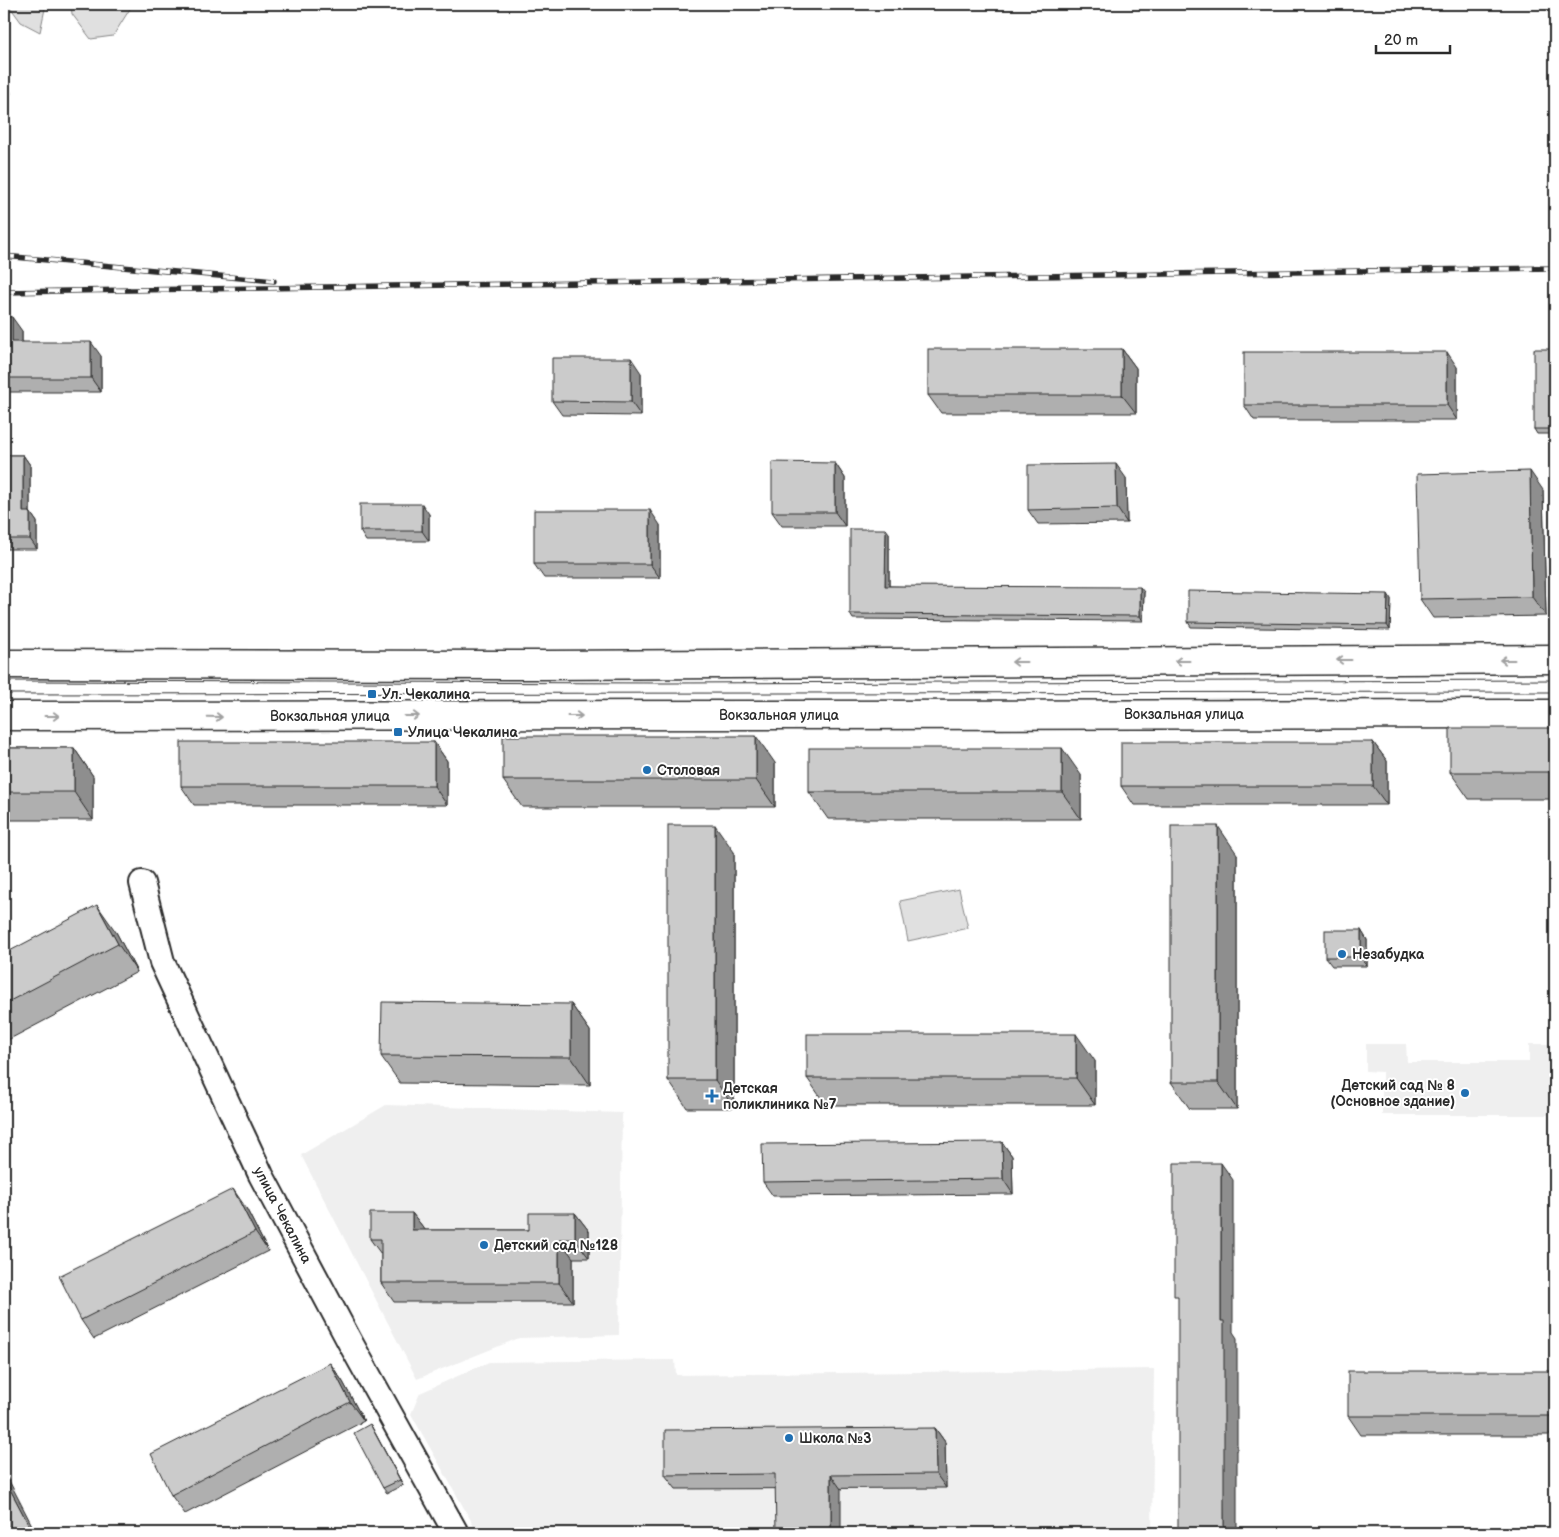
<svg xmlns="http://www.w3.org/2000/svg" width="1559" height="1537" font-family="'Balsamiq Sans',sans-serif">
  <rect width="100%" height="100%" fill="#fff"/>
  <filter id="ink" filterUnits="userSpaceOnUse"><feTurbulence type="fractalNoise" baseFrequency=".02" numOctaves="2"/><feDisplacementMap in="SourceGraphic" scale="10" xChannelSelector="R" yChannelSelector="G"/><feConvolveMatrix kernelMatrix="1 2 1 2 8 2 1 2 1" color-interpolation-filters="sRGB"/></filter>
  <g filter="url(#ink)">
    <g fill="#efefef">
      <polygon points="1366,1044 1406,1044 1407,1062 1529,1062 1529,1044 1555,1044 1555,1071 1548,1071 1548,1115 1382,1115 1382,1072 1366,1071"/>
      <polygon points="386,1105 622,1113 619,1335 519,1338 417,1379 301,1155"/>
      <polygon points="675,1360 676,1375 1154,1369 1152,1533 478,1533 411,1414 420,1393 489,1362"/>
    </g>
    <g fill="#e0e0e0" stroke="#868686">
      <polygon points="8,4 46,4 40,32 21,22"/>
      <polygon points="71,4 133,4 113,36 91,39 72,14"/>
      <polygon points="4,40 11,94 4,102"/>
      <polygon points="959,889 968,928 908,941 900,901"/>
    </g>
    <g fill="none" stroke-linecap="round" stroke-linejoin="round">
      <g stroke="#2b2b2b" stroke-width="28">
        <polyline id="minor" points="142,883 162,962 261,1175 351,1344 456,1533"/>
      </g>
      <g stroke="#2b2b2b" stroke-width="31">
        <g id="major">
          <polyline points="4,664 543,665 1555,659"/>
          <polyline points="4,716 1555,714"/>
        </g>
      </g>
      <use href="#minor" stroke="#fff" stroke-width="24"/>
      <use href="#major" stroke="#fff" stroke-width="28"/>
      <g stroke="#2b2b2b" stroke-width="1">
        <polyline points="4,681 668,683 1555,680"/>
        <polyline points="4,694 1555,692"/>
      </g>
      <g stroke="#2b2b2b" stroke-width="5.5">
        <g id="rail">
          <polyline points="4,256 274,281"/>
          <polyline points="4,292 1555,268"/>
        </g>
      </g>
      <use href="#rail" stroke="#fff" stroke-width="4" stroke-dasharray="11" stroke-linecap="butt"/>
    </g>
    <g fill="#afafaf" stroke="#2b2b2b">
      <polygon points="4,317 22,331 22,342 101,356 101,392 4,392"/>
      <polygon points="1122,349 1136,368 1136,413 941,413 928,395"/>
      <polygon points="1555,349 1555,434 1537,434 1534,429"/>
      <polygon points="1457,367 1457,420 1254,420 1244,405"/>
      <polygon points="641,373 641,416 562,415 552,401"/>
      <polygon points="4,455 23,455 30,465 30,512 37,522 37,549 4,549"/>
      <polygon points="835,463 845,478 845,526 782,526 772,512"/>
      <polygon points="1126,478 1127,523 1038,524 1028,510"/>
      <polygon points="1543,490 1546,616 1433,618 1420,599"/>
      <polygon points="429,514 429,541 366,541 360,531"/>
      <polygon points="660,525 660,578 544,578 534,564"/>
      <polygon points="889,533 889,586 1144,592 1143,621 853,619 850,614"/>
      <polygon points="1391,599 1390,630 1191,627 1188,622"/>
      <polygon points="1555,728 1555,799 1469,799 1450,772"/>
      <polygon points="434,742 447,761 447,805 194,805 181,786"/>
      <polygon points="1373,742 1387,761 1387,805 1134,805 1121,786"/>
      <polygon points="4,748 74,748 93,776 93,820 4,820"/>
      <polygon points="775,763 775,807 522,807 503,780"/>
      <polygon points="1081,775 1081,819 828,819 809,792"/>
      <polygon points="734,852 734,1108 687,1108 668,1080"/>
      <polygon points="1237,854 1237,1109 1190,1109 1171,1082"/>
      <polygon points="1361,930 1367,940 1367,966 1332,966 1325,957"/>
      <polygon points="116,932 137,972 4,1042 4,954"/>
      <polygon points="571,1004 590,1031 590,1085 400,1083 381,1056"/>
      <polygon points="1095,1061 1095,1105 826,1105 807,1078"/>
      <polygon points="1002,1142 1012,1156 1013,1194 773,1196 763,1182"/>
      <polygon points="246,1208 268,1251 94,1339 81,1320"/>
      <polygon points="412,1213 425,1230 529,1230 575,1213 589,1231 589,1258 573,1258 573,1302 394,1302 381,1283 381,1254 370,1239"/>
      <polygon points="330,1363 343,1382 364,1421 185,1514 171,1495"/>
      <polygon points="1555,1371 1555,1435 1361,1435 1348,1416"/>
      <polygon points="370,1424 403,1485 387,1493 383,1488"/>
      <polygon points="935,1428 945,1442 946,1488 676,1489 665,1475"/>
    </g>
    <g fill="#8e8e8e" stroke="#2b2b2b">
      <polygon points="12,317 22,331 22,356 12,342"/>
      <polygon points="91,342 101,356 101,392 91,378"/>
      <polygon points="1122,349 1136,368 1136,413 1122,395"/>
      <polygon points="1447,352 1457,367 1457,420 1447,405"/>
      <polygon points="631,358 641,373 641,416 631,402"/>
      <polygon points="23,455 30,465 30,522 23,512"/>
      <polygon points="835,463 845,478 845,526 835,512"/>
      <polygon points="1116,464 1126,478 1127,523 1117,508"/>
      <polygon points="1530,471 1543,490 1546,616 1532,597"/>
      <polygon points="422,504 429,514 429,541 422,531"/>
      <polygon points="650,510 660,525 660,578 650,564"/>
      <polygon points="30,512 37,522 37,549 30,539"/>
      <polygon points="886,529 889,533 889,591 885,586"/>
      <polygon points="1140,587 1144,592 1143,621 1140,616"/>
      <polygon points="1388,594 1391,599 1390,630 1387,625"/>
      <polygon points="756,736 775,763 775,807 756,780"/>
      <polygon points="434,742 447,761 447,805 434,786"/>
      <polygon points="1373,742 1387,761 1387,805 1373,786"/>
      <polygon points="74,748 93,776 93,820 74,792"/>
      <polygon points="1062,748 1081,775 1081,819 1062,792"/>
      <polygon points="715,825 734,852 734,1108 715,1080"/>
      <polygon points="1218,826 1237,854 1237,1109 1218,1082"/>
      <polygon points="97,905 116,932 137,972 118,944"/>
      <polygon points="1361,930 1367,940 1367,966 1361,957"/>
      <polygon points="571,1004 590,1031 590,1085 571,1057"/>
      <polygon points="1076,1034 1095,1061 1095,1105 1076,1078"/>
      <polygon points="1002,1142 1012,1156 1013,1194 1003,1179"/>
      <polygon points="1221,1163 1233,1180 1233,1332 1237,1338 1237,1533 1224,1533 1221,1321"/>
      <polygon points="233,1189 246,1208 268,1251 255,1232"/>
      <polygon points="412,1213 426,1231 412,1230"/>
      <polygon points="575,1213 589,1231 589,1258 575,1239"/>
      <polygon points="559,1239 573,1258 573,1302 559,1283"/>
      <polygon points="330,1363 343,1382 364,1421 350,1402"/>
      <polygon points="370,1424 373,1429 403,1485 400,1480"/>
      <polygon points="935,1428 945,1442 946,1488 936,1474"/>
      <polygon points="4,1471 36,1533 33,1533 4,1478"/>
      <polygon points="831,1475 841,1489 841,1533 831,1533"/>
    </g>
    <g fill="#cbcbcb" stroke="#2b2b2b">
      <polygon points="4,317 12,317 12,342 91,342 91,378 4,378"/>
      <rect x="928" y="349" width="194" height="46"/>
      <rect x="1534" y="349" width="21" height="80"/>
      <rect x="1244" y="352" width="203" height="53"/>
      <polygon points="552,358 631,358 631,402 552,401"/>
      <polygon points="4,455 23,455 23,512 30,512 30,539 4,539"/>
      <polygon points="772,462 835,463 835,512 772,512"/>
      <polygon points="1116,464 1117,508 1028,510 1028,465"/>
      <polygon points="1530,471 1532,597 1420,599 1417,474"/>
      <rect x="360" y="504" width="62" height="27"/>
      <rect x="534" y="510" width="116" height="54"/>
      <polygon points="850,529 886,529 885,586 1140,587 1140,616 850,614"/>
      <polygon points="1188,591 1388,594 1387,625 1188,622"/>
      <rect x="1450" y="728" width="105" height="44"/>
      <rect x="503" y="736" width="253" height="44"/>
      <rect x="181" y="742" width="253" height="44"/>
      <rect x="1121" y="742" width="252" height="44"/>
      <rect x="4" y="748" width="70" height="44"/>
      <rect x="809" y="748" width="253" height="44"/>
      <rect x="668" y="825" width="47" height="255"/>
      <rect x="1171" y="826" width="47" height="256"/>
      <polygon points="97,905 118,944 4,1004 4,954"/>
      <rect x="1325" y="930" width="36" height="27"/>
      <polygon points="382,1002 571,1004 571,1057 381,1056"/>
      <rect x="807" y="1034" width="269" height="44"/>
      <polygon points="1002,1142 1003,1179 763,1182 762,1144"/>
      <polygon points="1174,1163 1221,1163 1221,1321 1224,1321 1224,1533 1178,1533 1178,1296 1174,1296"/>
      <polygon points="233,1189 255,1232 81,1320 59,1276"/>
      <polygon points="370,1213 412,1213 412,1230 529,1230 529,1213 575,1213 575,1239 559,1239 559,1283 381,1283 381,1239 370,1239"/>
      <polygon points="330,1363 350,1402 171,1495 151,1454"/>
      <rect x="1348" y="1371" width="207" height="45"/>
      <polygon points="370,1424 400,1480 383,1488 354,1433"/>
      <polygon points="935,1428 936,1474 831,1475 831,1533 776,1533 775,1474 665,1475 665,1430"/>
      <polygon points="4,1478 33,1533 4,1533"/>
      <rect x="1362" y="1530" width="20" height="3"/>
    </g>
    <defs><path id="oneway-shaft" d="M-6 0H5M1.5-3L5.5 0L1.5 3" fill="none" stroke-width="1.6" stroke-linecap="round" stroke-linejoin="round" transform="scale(1.25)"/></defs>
    <g stroke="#a0a0a0">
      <use href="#oneway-shaft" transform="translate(1344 660) rotate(180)"/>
      <use href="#oneway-shaft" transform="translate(1507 660) rotate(180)"/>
      <use href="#oneway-shaft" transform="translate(1182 661) rotate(180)"/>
      <use href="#oneway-shaft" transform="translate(1019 662) rotate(180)"/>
      <use href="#oneway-shaft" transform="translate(52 716)"/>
      <use href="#oneway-shaft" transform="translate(412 716)"/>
      <use href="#oneway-shaft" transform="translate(575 716)"/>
      <use href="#oneway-shaft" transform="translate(215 717) rotate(1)"/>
    </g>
  </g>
  <g fill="#1f6fb2" stroke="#fff" stroke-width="2">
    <rect x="367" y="689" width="10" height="10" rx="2.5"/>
    <rect x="393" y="727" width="10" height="10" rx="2.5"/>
    <circle cx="647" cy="770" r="5"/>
    <circle cx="1342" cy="954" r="5"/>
    <circle cx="1465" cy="1093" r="5"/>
    <path d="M709.5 1088.5h5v5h5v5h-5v5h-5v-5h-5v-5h5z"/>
    <circle cx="484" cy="1245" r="5"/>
    <circle cx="789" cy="1438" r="5"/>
  </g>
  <g text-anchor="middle" stroke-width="4" stroke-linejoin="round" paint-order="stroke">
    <g font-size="14" font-weight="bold" fill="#2b2b2b" stroke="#fff" text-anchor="start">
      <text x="382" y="699">Ул. Чекалина</text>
      <text x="408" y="737">Улица Чекалина</text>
      <text x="657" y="775">Столовая</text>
      <text x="1352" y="959">Незабудка</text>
      <text x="1455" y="1090" text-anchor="end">Детский сад № 8<tspan x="1455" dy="16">(Основное здание)</tspan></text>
      <text x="723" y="1093">Детская<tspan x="723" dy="16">поликлиника №7</tspan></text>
      <text x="494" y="1250">Детский сад №128</text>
      <text x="799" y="1443">Школа №3</text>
    </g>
    <g font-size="14" fill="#2b2b2b" stroke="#fff">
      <text x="1184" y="719">Вокзальная улица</text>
      <text x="779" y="720">Вокзальная улица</text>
      <text x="330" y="721">Вокзальная улица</text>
      <text transform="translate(283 1215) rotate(62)" y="5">улица Чекалина</text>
    </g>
  </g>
  <rect width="1559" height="1537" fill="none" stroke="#fff" stroke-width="20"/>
  <rect x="10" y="10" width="1539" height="1517" fill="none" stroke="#2b2b2b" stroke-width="2" filter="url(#ink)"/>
  <path d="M1376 45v8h74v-8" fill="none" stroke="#2b2b2b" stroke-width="2.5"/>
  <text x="1384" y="45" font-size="15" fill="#2b2b2b" stroke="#ffffff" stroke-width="4" paint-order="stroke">20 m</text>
</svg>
